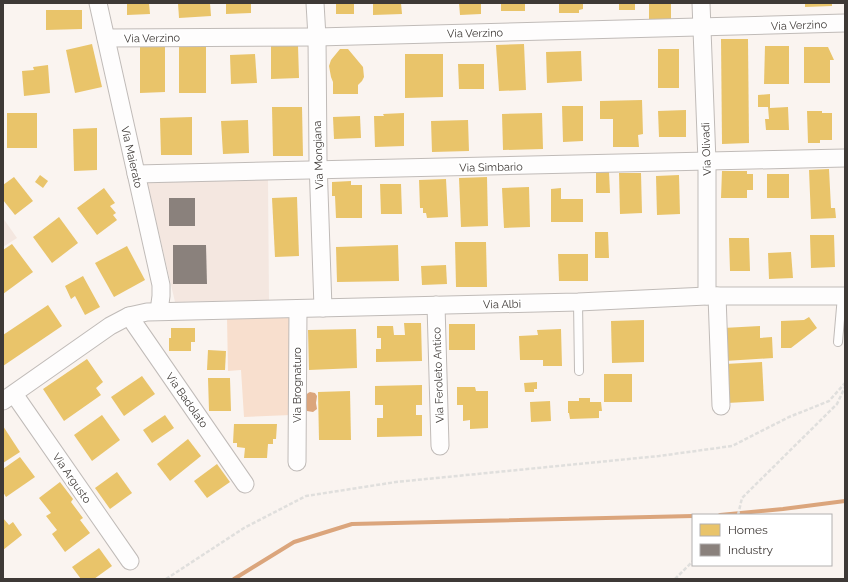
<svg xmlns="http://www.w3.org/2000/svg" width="848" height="582" font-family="Raleway,sans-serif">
  <rect width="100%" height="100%" fill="#faf4f0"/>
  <g fill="#f4e7e0">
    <polygon points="268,180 269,300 175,302 147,182"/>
    <polygon points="3,218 17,238 3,247"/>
  </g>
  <polygon fill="#f8dfce" points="291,314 291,415 244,417 241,370 228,371 227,317"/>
  <path fill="#dba57c" d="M310 392 315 393 317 396 316 403 317 409 313 412 307 411C306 404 301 396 310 392Z"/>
  <g fill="#e9c46a">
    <polygon points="127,3 149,3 150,14 127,15"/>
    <polygon points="178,3 210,3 211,16 179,18"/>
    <polygon points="226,3 251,3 251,13 226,14"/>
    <rect x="336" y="3" width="18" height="11"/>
    <polygon points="373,3 401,3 402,14 373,15"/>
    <polygon points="459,3 481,3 481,14 460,15"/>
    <rect x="501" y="3" width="24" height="8"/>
    <polygon points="559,3 583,3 583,9 579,10 579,13 559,13"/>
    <rect x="619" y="3" width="16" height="7"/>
    <rect x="649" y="3" width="22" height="16"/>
    <polygon points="805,3 832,3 832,6 805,7"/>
    <polygon points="46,10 82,10 82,29 46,30"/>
    <polygon points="721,39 748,39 749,143 722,144"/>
    <polygon points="92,44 102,87 75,93 66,50"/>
    <polygon points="524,44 526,90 499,91 496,45"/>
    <rect x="179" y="45" width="27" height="48"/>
    <polygon points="140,46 165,46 165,92 140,93"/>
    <polygon points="271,46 298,46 299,78 271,79"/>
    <polygon points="765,46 789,46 789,84 764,84"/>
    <polygon points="804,47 828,47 834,60 830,60 830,83 804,83"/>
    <polygon points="340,49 348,49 363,67 364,77 362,81 358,85 358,94 333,94 333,82 331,77 329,66 331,60"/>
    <rect x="658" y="49" width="21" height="39"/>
    <polygon points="581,51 582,81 547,83 546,52"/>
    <polygon points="255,54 257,83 231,84 230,55"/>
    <polygon points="405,54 443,54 443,97 405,98"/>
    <polygon points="458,64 484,64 484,89 459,89"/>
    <polygon points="48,65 50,93 24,96 22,71 34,70 33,67"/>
    <polygon points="770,94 770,108 788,107 789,130 766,130 765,119 769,119 768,107 758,107 758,95"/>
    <polygon points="642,100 643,134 638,135 639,147 613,147 613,119 600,119 600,101"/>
    <polygon points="562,106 583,106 583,141 563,142"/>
    <polygon points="272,107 302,107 303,156 273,156"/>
    <polygon points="686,110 686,137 659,137 658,111"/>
    <polygon points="807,111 822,111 822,113 832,113 832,140 820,140 820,143 808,143"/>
    <rect x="7" y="113" width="30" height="35"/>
    <polygon points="404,113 404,146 375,147 374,116 384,116 383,114"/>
    <polygon points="542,113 543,149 503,150 502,114"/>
    <polygon points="360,116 361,138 334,139 333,117"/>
    <polygon points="192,117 192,155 161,155 160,118"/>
    <polygon points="248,120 249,153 223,154 221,121"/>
    <polygon points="468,120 469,151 432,152 431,121"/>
    <polygon points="97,128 97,170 74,171 73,129"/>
    <polygon points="829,169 831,208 835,208 836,218 811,219 809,170"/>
    <polygon points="722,171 747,171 747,174 753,174 753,190 747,190 747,198 721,198"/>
    <polygon points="596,172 609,172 610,193 596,193"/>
    <polygon points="619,173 641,173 642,213 620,214"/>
    <rect x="767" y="174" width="22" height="24"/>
    <polygon points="40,175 48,181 43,188 35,182"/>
    <polygon points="679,175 680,214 657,215 656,176"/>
    <polygon points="14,177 33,201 15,215 3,200 3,185"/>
    <polygon points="487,177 488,226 461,227 459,178"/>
    <polygon points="446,179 448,217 427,218 426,213 423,213 423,208 420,208 419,180"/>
    <polygon points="351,181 351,185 362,185 362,218 336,218 335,196 332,196 332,182"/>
    <polygon points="380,184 401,184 402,214 381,214"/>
    <polygon points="529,187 530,227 504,228 502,188"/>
    <polygon points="104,188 115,203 110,206 116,213 113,215 117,220 97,235 77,208"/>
    <polygon points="561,188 561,199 583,199 583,222 551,222 551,189"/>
    <polygon points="297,197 299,256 275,257 272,198"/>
    <polygon points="59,217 78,243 52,263 33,237"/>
    <polygon points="595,232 608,232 609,258 595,258"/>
    <polygon points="810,235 834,235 835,267 811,268"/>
    <polygon points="729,238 749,238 750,271 730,271"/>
    <polygon points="455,242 486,242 487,287 456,287"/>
    <polygon points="12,244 33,272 3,294 3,250"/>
    <polygon points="398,245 399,281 337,282 336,247"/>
    <polygon points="127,246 145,280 114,297 95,263"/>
    <polygon points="791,252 793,278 769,279 768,253"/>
    <polygon points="558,254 588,254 588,281 559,281"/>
    <polygon points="446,265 447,284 422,285 421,266"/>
    <polygon points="83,276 100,307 85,315 75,296 71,299 65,286"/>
    <polygon points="48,305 62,326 3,366 3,335"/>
    <polygon points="809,317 817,328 791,348 781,348 781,321 804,320"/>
    <polygon points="644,320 644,362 612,363 611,321"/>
    <polygon points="404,323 421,323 422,361 376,362 376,349 381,349 381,338 377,338 377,326 393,326 394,335 405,335"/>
    <rect x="449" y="324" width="26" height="26"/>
    <polygon points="760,326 760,338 772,337 773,358 725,361 723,328"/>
    <polygon points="171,328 195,328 195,342 191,342 191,351 169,351 169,338 171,338"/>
    <polygon points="356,329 357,368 309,370 308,330"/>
    <polygon points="561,329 562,366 543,366 543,360 520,360 519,336 538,335 537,330"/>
    <polygon points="208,350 226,351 225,370 207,370"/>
    <polygon points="87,359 103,382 96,388 101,395 64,421 43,389"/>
    <polygon points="762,362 764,401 727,403 725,364"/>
    <rect x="604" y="374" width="28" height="28"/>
    <polygon points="142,376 155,394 124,416 111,397"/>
    <polygon points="208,378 230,378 231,411 209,411"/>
    <polygon points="537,382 537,389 534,389 534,392 525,392 524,383"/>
    <polygon points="422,385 422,405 416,405 416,415 422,415 422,436 377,437 377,418 383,418 383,405 375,405 375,386"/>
    <polygon points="457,387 475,387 476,391 488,391 488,428 470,429 470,420 463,421 463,405 457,405"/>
    <polygon points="350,391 351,440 319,440 318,392"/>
    <polygon points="579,398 590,398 590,402 601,402 602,411 599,411 599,418 570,419 569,413 568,413 568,401 579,401"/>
    <polygon points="550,401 551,421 531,422 530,402"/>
    <polygon points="102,415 120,440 92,461 74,435"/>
    <polygon points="165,415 174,428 152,443 143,430"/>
    <polygon points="234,424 277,424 276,439 273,439 273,444 268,444 267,458 244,458 245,448 237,447 237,443 233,443"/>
    <polygon points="3,426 20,452 3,463"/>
    <polygon points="188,439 201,456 170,481 157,464"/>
    <polygon points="20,457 35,477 6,497 3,492 3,469"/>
    <polygon points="217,464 230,482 207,498 194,481"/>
    <polygon points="117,472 132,493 110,509 95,488"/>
    <polygon points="60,482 73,499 71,502 83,518 80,520 90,533 65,552 52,534 57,530 46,516 51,513 39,498"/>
    <polygon points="3,518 9,525 13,522 22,535 3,550"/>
    <polygon points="99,548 112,566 94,579 81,579 72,567"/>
  </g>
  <g fill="#8a817c">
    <rect x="169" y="198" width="26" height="28"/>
    <polygon points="173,245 206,245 207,284 173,284"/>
  </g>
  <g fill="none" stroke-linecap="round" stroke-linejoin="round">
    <g stroke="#dba57c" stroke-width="4">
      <polyline points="720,515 783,509 845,501"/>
      <polyline points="234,579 294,542 352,524 693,516"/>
    </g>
    <g stroke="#c0bbb8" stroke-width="10">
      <g id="service">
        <polyline points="578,302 579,371"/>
        <polyline points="838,342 842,296"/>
      </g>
    </g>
    <g stroke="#c0bbb8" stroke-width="19">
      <g id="minor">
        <polyline points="98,3 161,285 161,296 159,311"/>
        <polyline points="315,3 317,37 318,161 323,308"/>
        <polyline points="701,3 707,162 707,296"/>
        <polyline points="106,38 317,37 845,23"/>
        <polyline points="136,174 845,158"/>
        <polyline points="717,296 721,406"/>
        <polyline points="436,305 440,446"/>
        <polyline points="129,316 245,484"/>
        <polyline points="14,394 130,561"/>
        <polyline points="3,401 110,326 129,316 147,312 578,302 707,296 845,296"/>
        <polyline points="297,462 298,309"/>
      </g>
    </g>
    <g stroke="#e0dfdd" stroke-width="2.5" stroke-dasharray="4 2" stroke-linecap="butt">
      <polyline points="738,515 742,498 837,404 845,387"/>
      <polyline points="166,579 244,528 306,496 396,482 659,456 732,446 789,417 829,401 845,383"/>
      <polyline points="675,579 693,561"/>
    </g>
    <use href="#service" stroke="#fefdfd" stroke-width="8"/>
    <use href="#minor" stroke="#fefdfd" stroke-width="17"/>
  </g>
  <g text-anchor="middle" stroke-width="4" stroke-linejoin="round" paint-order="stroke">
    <g font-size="11" fill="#3e3936" stroke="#fff">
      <text transform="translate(799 25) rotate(-2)" y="4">Via Verzino</text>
      <text transform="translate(475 33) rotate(-1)" y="4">Via Verzino</text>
      <text transform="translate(152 38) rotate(-1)" y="4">Via Verzino</text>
      <text transform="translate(706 149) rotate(-92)" y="4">Via Olivadi</text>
      <text transform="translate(318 155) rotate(-92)" y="4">Via Mongiana</text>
      <text transform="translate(132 157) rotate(77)" y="4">Via Maierato</text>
      <text transform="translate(491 167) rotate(-1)" y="4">Via Simbario</text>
      <text transform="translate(502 304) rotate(-1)" y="4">Via Albi</text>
      <text transform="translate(438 375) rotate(-92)" y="4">Via Feroleto Antico</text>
      <text transform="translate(297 385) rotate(-90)" y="4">Via Brognaturo</text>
      <text transform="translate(187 400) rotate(55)" y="4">Via Badolato</text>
      <text transform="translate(72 478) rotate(55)" y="4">Via Argusto</text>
    </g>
  </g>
  <rect width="848" height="582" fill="none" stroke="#3e3936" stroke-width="8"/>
  <rect x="692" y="514" width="140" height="52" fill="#ffffff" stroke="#b2b0af"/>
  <rect x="700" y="524" width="20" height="12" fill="#e9c46a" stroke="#b2b0af"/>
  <text x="728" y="534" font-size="12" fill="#3e3936">Homes</text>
  <rect x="700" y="544" width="20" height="12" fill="#8a817c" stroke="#b2b0af"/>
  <text x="728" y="554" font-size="12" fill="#3e3936">Industry</text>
</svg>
